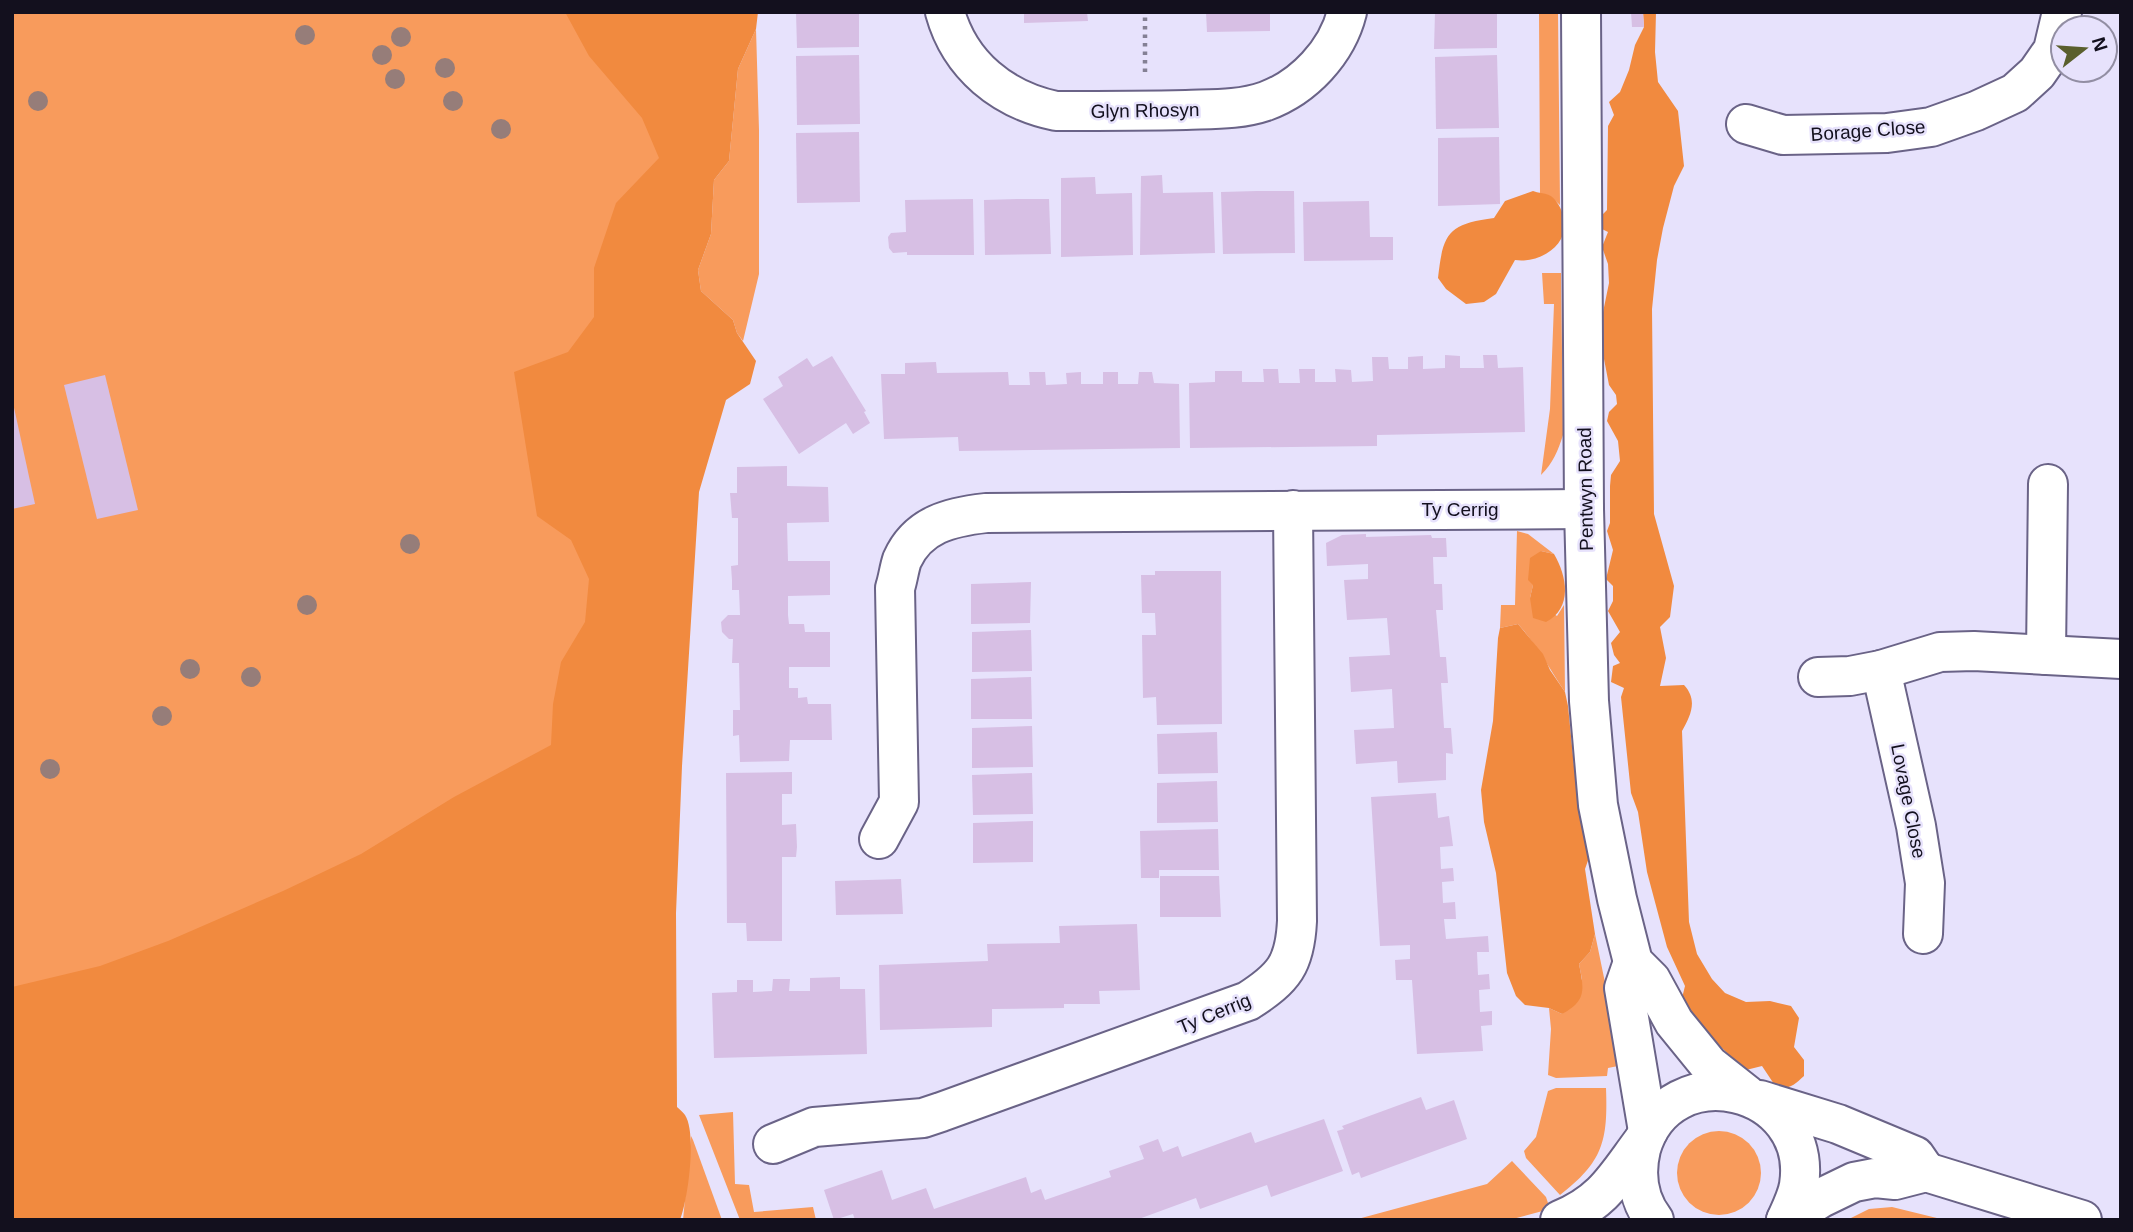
<svg xmlns="http://www.w3.org/2000/svg" width="2133" height="1232" font-family="Arial,sans-serif">
  <rect width="100%" height="100%" fill="#e7e2fc"/>
  <g fill="#f89b5c">
    <polygon points="12,12 695,12 598,848 12,1125"/>
    <polygon points="1539,12 1558,12 1560,205 1550,196 1540,194"/>
    <polygon points="756,29 759,130 759,274 743,341 737,333 733,320 701,291 698,270 711,234 714,180 729,161 738,69"/>
    <path d="M1542 273H1561L1563 435C1558 451 1553 463 1541 475L1550 409 1554 304H1544Z"/>
    <path d="M1517 531 1528 534 1554 554 1541 551 1530 598 1557 616 1564 605 1565 692C1549 668 1538 646 1518 624L1500 628 1501 605H1515Z"/>
    <polygon points="1595,934 1615,1031 1618,1066 1608,1068 1607,1076 1556,1078 1548,1075 1551,1029 1549,1008 1562,1014 1582,979 1579,964 1590,952"/>
    <path d="M1556 1088H1606C1608 1141 1603 1162 1560 1195L1526 1158 1524 1151 1536 1137 1548 1091Z"/>
    <polygon points="733,1112 735,1184 749,1185 754,1212 813,1207 816,1220 740,1220 699,1115"/>
    <circle cx="1719" cy="1173" r="42"/>
    <polygon points="691,1136 693,1140 722,1220 683,1220"/>
    <polygon points="1512,1161 1546,1197 1550,1209 1509,1220 1354,1220 1487,1184"/>
    <polygon points="1892,1207 1945,1220 1847,1220 1869,1209"/>
  </g>
  <g fill="#f18a3f">
    <path d="M565 12H758L756 29 738 69 729 161 714 180 711 234 698 270 701 291 733 320 737 333 756 361 750 384 726 400 699 492 682 766 676 913 677 1107C680 1110 683 1112 685 1115 697 1133 688 1200 680 1220H12V987L100 966 168 941 283 891 361 854 454 797 551 745 553 704 561 662 585 622 589 579 571 540 537 516 514 372 568 352 594 317V268L616 203 659 158 642 118 589 56Z"/>
    <path d="M1643 12H1656L1655 52 1658 82 1678 111 1684 166 1674 186 1663 228 1657 260 1652 309 1654 514 1674 586 1670 617 1660 627 1666 658 1660 686 1684 685C1698 700 1691 715 1682 731L1689 922 1697 954 1712 979 1725 993 1746 1002 1770 1001 1791 1006 1799 1018 1794 1047 1804 1060V1076C1794 1085 1789 1090 1776 1087L1762 1066 1746 1070 1735 1064 1728 1054 1698 1024 1682 998 1685 986 1667 947 1647 872 1638 812 1631 793 1621 697 1624 688 1611 682 1613 666 1620 663 1614 655 1611 643 1620 632 1608 611 1613 601V586L1606 579 1613 550 1607 531 1610 523V486L1611 475 1620 461 1618 441 1607 421 1609 412 1617 404 1616 395 1609 385 1604 359 1601 322 1609 283 1608 264 1602 247 1608 232 1602 229 1601 216 1607 210 1608 126 1614 115 1609 102 1620 92 1629 70 1635 45 1644 27Z"/>
    <path d="M1533 191C1538 193 1544 193 1549 195 1555 198 1560 206 1562 212 1574 241 1543 264 1515 260L1496 294 1484 302 1466 304 1446 289 1438 278C1443 233 1448 224 1494 218L1505 201Z"/>
    <path d="M1541 551 1554 554C1567 576 1573 608 1546 622L1533 618 1530 598 1533 585 1528 580 1530 558Z"/>
    <path d="M1518 624 1543 654 1550 670 1565 692 1568 706 1574 766 1591 852 1585 869 1595 934 1590 952 1579 964C1584 989 1587 1001 1562 1014L1549 1008 1525 1005 1516 996 1507 973 1496 873 1484 822 1481 790 1493 721 1498 638 1500 628Z"/>
  </g>
  <g fill="#d7bfe4">
    <polygon points="796,12 859,12 859,47 797,48"/>
    <polygon points="1024,12 1087,12 1088,21 1024,23"/>
    <polygon points="1206,12 1270,12 1270,31 1207,32"/>
    <polygon points="1435,12 1497,12 1497,48 1434,49"/>
    <polygon points="1631,12 1643,12 1644,27 1632,27"/>
    <polygon points="859,55 860,124 797,125 796,56"/>
    <polygon points="1497,55 1499,128 1436,129 1435,57"/>
    <polygon points="859,132 860,202 797,203 796,133"/>
    <polygon points="1499,137 1500,204 1438,206 1438,138"/>
    <polygon points="1162,175 1163,193 1213,192 1215,253 1140,255 1141,176"/>
    <polygon points="1095,177 1096,194 1132,193 1133,255 1061,257 1061,178"/>
    <polygon points="1257,191 1294,191 1295,253 1223,254 1221,192"/>
    <polygon points="973,199 974,255 907,255 907,252 893,253 889,248 888,237 891,233 906,232 905,200"/>
    <polygon points="1017,199 1049,199 1051,254 985,255 984,200"/>
    <polygon points="1369,201 1370,237 1393,237 1393,260 1304,261 1303,202"/>
    <polygon points="1445,355 1460,356 1460,368 1484,368 1483,355 1497,355 1498,368 1523,367 1525,432 1377,435 1377,446 1190,448 1189,383 1215,382 1215,371 1242,371 1242,382 1264,382 1263,369 1278,369 1279,383 1300,383 1299,369 1315,369 1315,382 1336,382 1335,369 1351,370 1352,382 1373,381 1372,357 1388,357 1389,369 1408,369 1408,357 1423,356 1423,369 1445,368"/>
    <polygon points="832,356 866,411 864,412 870,423 853,434 846,423 799,454 763,399 783,386 778,377 807,358 813,367"/>
    <polygon points="936,362 937,373 1008,372 1009,385 1030,385 1029,372 1045,372 1046,385 1067,384 1066,373 1081,372 1081,384 1103,384 1103,372 1118,372 1118,384 1138,384 1139,372 1152,372 1154,383 1179,384 1180,448 959,451 958,437 884,439 881,374 905,374 905,363"/>
    <polygon points="105,375 138,510 97,519 64,385"/>
    <polygon points="13,403 35,504 12,509 12,404"/>
    <polygon points="787,466 787,486 828,487 829,522 787,523 788,561 830,561 830,595 788,596 788,615 789,624 804,624 805,632 830,632 830,667 789,667 789,688 798,688 798,698 807,697 808,704 831,704 832,740 790,740 789,761 740,762 739,735 733,736 733,710 740,710 739,663 732,663 733,639 729,639 722,632 721,622 728,615 740,615 739,590 732,590 732,580 731,566 738,565 738,518 732,518 730,493 737,493 737,467"/>
    <polygon points="1366,534 1366,537 1431,535 1432,538 1446,538 1447,557 1433,557 1434,584 1442,584 1443,610 1436,610 1440,657 1446,657 1448,683 1441,683 1444,728 1451,728 1453,754 1446,753 1446,780 1398,783 1397,761 1356,764 1354,730 1394,728 1392,689 1351,692 1349,657 1390,655 1387,618 1347,620 1344,580 1368,579 1368,564 1327,566 1326,543 1342,535"/>
    <polygon points="1155,571 1221,571 1222,724 1157,725 1156,697 1143,698 1142,635 1156,635 1155,613 1142,613 1141,575 1155,575"/>
    <polygon points="1031,582 1030,623 971,624 971,584"/>
    <polygon points="1031,630 1032,671 972,672 972,632"/>
    <polygon points="1031,677 1032,719 971,719 971,679"/>
    <polygon points="1032,726 1033,767 972,768 972,728"/>
    <polygon points="1217,732 1218,773 1158,774 1157,734"/>
    <polygon points="792,772 792,794 782,794 782,825 796,824 797,847 796,857 782,857 782,941 747,941 746,923 727,923 726,773"/>
    <polygon points="1032,773 1033,814 973,815 972,775"/>
    <polygon points="1217,781 1218,822 1157,823 1157,783"/>
    <polygon points="1436,793 1438,818 1449,816 1453,846 1440,847 1441,869 1453,868 1454,881 1442,882 1443,903 1455,902 1456,919 1444,919 1446,939 1488,936 1489,952 1477,952 1478,975 1489,974 1490,989 1479,990 1480,1012 1492,1011 1492,1025 1481,1026 1483,1051 1417,1054 1412,980 1396,980 1395,960 1410,959 1410,945 1380,946 1371,797"/>
    <polygon points="1033,821 1033,862 973,863 973,823"/>
    <polygon points="1218,829 1219,870 1159,870 1159,878 1141,878 1140,831"/>
    <polygon points="1160,876 1219,876 1221,917 1160,917"/>
    <polygon points="901,879 903,914 836,915 835,881"/>
    <polygon points="1137,924 1140,990 1099,991 1100,1004 1064,1004 1064,1008 992,1009 992,1027 880,1030 879,965 988,961 987,944 1060,943 1059,926"/>
    <polygon points="840,977 840,989 865,989 867,1054 714,1058 712,993 737,992 737,980 753,980 753,992 772,991 773,979 790,979 789,991 810,991 810,978"/>
    <polygon points="1421,1097 1426,1110 1454,1100 1467,1139 1361,1178 1359,1172 1352,1175 1337,1131 1344,1129 1342,1126"/>
    <polygon points="1324,1119 1343,1171 1271,1197 1267,1185 1200,1209 1196,1198 1136,1220 855,1220 853,1214 834,1220 824,1190 882,1170 892,1200 926,1188 934,1209 1026,1177 1031,1193 1041,1189 1045,1200 1111,1177 1109,1171 1144,1159 1139,1146 1158,1139 1163,1152 1178,1146 1182,1157 1251,1132 1255,1143"/>
  </g>
  <g fill="none" stroke-linecap="round" stroke-linejoin="round">
    <g stroke="#6a6387" stroke-width="42">
      <g id="minor">
        <path d="M945 12C960 66 1003 100 1056 111 1099 111 1142 111 1186 110 1213 109 1240 110 1266 101 1304 87 1337 52 1347 12"/>
        <polyline points="1581,12 1584,509 1589,701 1598,805 1617,899 1633,962 1651,980 1674,1022 1709,1065 1747,1095"/>
        <polyline points="1746,124 1783,135 1887,133 1931,127 1976,111 2015,93 2037,73 2053,50 2062,12"/>
        <polyline points="2046,655 2048,484"/>
        <polyline points="1881,670 1916,826 1925,883 1923,934"/>
        <polyline points="1818,677 1850,676 1881,670 1940,652 1974,651 2121,659"/>
        <path d="M879 839 899 802 895 588C898 579 899 569 902 560 918 524 951 517 986 513L1584 509"/>
        <polyline points="1633,962 1624,988 1648,1131"/>
        <polyline points="1760,1100 1838,1124 1915,1156 1926,1172"/>
        <path d="M773 1144 814 1127 923 1118 941 1112 1248 1001C1284 978 1295 964 1297 921L1293 510"/>
        <path d="M1560 1220C1604 1202 1616 1177 1643 1141"/>
        <path d="M1654 1220C1638 1199 1635 1174 1641 1149 1669 1052 1814 1086 1799 1185 1797 1197 1791 1209 1786 1220"/>
        <polyline points="1786,1220 1821,1198 1854,1182 1875,1178 1895,1180 1926,1172 2082,1220"/>
      </g>
    </g>
    <polyline stroke="#848094" stroke-width="4.5" stroke-dasharray="3.5 5" stroke-linecap="butt" points="1145,72 1145,12"/>
    <use href="#minor" stroke="#fff" stroke-width="38"/>
  </g>
  <g fill="#967d79">
    <circle cx="305" cy="35" r="10"/>
    <circle cx="401" cy="37" r="10"/>
    <circle cx="382" cy="55" r="10"/>
    <circle cx="445" cy="68" r="10"/>
    <circle cx="395" cy="79" r="10"/>
    <circle cx="38" cy="101" r="10"/>
    <circle cx="453" cy="101" r="10"/>
    <circle cx="501" cy="129" r="10"/>
    <circle cx="410" cy="544" r="10"/>
    <circle cx="307" cy="605" r="10"/>
    <circle cx="190" cy="669" r="10"/>
    <circle cx="251" cy="677" r="10"/>
    <circle cx="162" cy="716" r="10"/>
    <circle cx="50" cy="769" r="10"/>
  </g>
  <g text-anchor="middle" stroke-width="5" stroke-linejoin="round" paint-order="stroke">
    <g font-size="19" fill="#13101e" stroke="#e7e2fc">
      <text transform="translate(1145 110) rotate(-1)" y="7">Glyn Rhosyn</text>
      <text transform="translate(1868 130) rotate(-4)" y="7">Borage Close</text>
      <text transform="translate(1585 489) rotate(-91)" y="7">Pentwyn Road</text>
      <text x="1460" y="516">Ty Cerrig</text>
      <text transform="translate(1909 801) rotate(79)" y="7">Lovage Close</text>
      <text transform="translate(1214 1013) rotate(-22)" y="7">Ty Cerrig</text>
    </g>
  </g>
  <rect width="2133" height="1232" fill="none" stroke="#13101e" stroke-width="28"/>
  <g transform="translate(2084 49) rotate(73)"><circle r="33" fill="#e7e2fc" stroke="#928ea3" stroke-width="2"/>
  <path d="M0-5L12 26L0 18L-12 26Z" fill="#5a5f2d"/>
  <text y="-10" font-size="19" font-weight="bold" text-anchor="middle" fill="#13101e">N</text>
  </g>
</svg>
